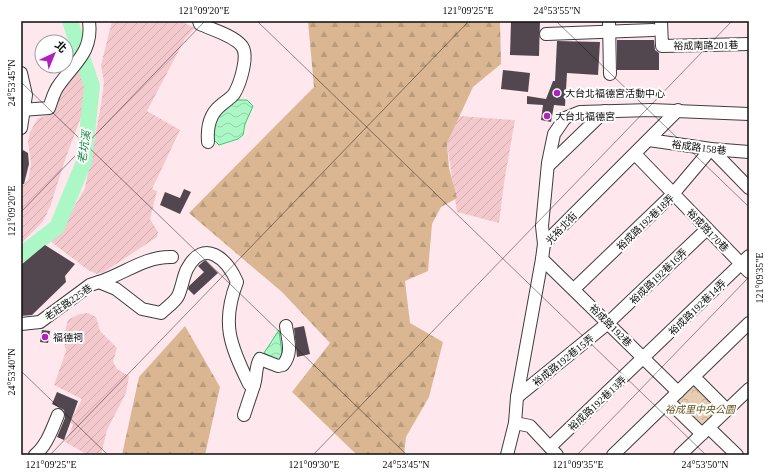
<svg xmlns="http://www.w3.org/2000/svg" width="770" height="476" font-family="'Times New Roman','Noto Sans TC',serif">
  <defs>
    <pattern id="farmland-furrows" width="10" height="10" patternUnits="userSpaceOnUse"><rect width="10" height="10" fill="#f4c9ce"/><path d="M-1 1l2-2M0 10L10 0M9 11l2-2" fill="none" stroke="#d0abb0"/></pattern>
    <pattern id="forest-firs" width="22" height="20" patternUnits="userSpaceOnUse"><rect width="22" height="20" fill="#dab792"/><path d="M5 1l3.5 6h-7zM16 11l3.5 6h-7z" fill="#ba9c7d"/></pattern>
    <pattern id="park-crowns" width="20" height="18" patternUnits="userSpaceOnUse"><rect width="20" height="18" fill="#e9cbb2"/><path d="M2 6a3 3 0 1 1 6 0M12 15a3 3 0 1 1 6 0" fill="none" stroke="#c6ad98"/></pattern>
    <pattern id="water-waves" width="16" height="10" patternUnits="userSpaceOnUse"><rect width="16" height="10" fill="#acf7c6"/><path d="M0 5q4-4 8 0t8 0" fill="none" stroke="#93d2a9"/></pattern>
  </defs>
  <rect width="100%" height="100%" fill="#ffe8ed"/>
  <g fill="url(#farmland-furrows)">
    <polygon points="112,21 181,21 195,28 185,39 147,111 180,130 152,189 157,191 150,219 158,232 157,237 104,272 97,274 88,270 50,241 62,228 85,188 101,105 104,82 101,65"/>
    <polygon points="79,71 84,81 84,106 81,117 65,160 50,207 43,221 21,244 21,185 28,180 31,164 28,142 30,132 38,118 53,114 62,92"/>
    <polygon points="459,116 515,120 504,183 499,223 457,212 447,143"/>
    <polygon points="88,313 96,317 100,331 117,348 113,362 117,369 129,376 126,393 107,430 101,455 88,455 65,442 73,425 70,422 82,399 54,385 66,351 63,338 68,320 79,314"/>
  </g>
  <g fill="url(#forest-firs)">
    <polygon points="308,21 500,21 501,64 473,87 447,143 449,168 457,198 441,207 432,224 428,271 405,281 410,323 443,342 429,397 406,437 404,455 357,455 292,392 330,343 282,292 189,213 314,87"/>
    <polygon points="185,326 220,387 205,455 122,455 139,377"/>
  </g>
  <polygon fill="url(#park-crowns)" points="694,385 720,409 699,429 674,403"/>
  <g fill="url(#water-waves)" stroke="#33ce6c">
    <path d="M238 100H247L253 106 245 124 243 135 238 139 219 145 212 138C215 118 218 106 238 100Z"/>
    <polygon points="279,330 282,354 280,361 264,353"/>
  </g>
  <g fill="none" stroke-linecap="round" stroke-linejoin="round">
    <polyline stroke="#acf7c6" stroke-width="16" points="21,255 57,227 84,162 92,86 70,21"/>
  </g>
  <g fill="#53474f">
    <polygon points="511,21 540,21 539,56 510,55"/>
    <polygon points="617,40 654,40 655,50 659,53 659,70 617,70"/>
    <polygon points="557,41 600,42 598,75 567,73 565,106 554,105 551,122 541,120 543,105 527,104 527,96 546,99 553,81 555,81"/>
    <polygon points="503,70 530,73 528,92 501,89"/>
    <polygon points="23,150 28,153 29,164 24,184 21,184 21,155"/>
    <polygon points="184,189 191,192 180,214 160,205 165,192 180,198"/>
    <polygon points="45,245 75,264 65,276 66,282 32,315 21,316 21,265"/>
    <polygon points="204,261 206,261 218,273 194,295 188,289 189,286 204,272 198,266"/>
    <polygon points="304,326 310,354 297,357 294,328"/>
    <polygon points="42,330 50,331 48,343 40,342"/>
    <polygon points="57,392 78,401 64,440 57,437 65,418 64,410 52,404"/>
  </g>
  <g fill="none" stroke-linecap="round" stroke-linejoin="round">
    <g stroke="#3e3e3e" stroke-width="14">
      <g id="minor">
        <path d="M199 21 200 24C213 30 232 35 241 45 250 54 240 84 234 94 230 99 224 102 220 106 209 115 207 129 208 142"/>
        <polyline points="609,21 610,74"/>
        <polyline points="661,21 662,46 749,44"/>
        <polyline points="546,34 653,30"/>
        <polyline points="21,73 26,95 21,128"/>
        <path d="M21 110 49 108C52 100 54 91 59 85 75 62 93 52 89 21"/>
        <polyline points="649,140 711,149 749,152"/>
        <polyline points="635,154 749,272"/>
        <polyline points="548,166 605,111"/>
        <polyline points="544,244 678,110"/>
        <polyline points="542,259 678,392"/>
        <path d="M99 282C124 274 145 256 172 257"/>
        <polyline points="574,289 673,194 711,149 749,188"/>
        <path d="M21 324 40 322 90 285 99 282 116 289 142 309 161 313C166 308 175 302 178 296 182 288 183 277 187 269 204 237 227 259 237 282 221 323 230 345 249 384L254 385C257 376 255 367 260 359L278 366 283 365C293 353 288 340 286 326"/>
        <polyline points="694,377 727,410"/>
        <polyline points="517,397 608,323 707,229"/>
        <polyline points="669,402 702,434"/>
        <polyline points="244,415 254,385"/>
        <polyline points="515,423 530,426 557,455"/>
        <polyline points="709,428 737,455"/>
        <polyline points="550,447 749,256"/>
        <path d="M35 455C47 445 52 429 58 415"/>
        <polyline points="507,455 515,423 517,397 542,259 544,244 542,226 548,163 554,134 565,118 580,112 651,110 749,114"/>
        <polyline points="613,455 749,323"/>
        <polyline points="680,455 749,389"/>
      </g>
    </g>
    <use href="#minor" stroke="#fff" stroke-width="12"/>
  </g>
  <path fill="none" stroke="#0b0b0b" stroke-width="1" stroke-opacity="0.45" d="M257 21 706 455M556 21 749 207M21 82 407 455M21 212 205 21M21 371 108 455M50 455 469 21M313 455 732 21M577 455 749 277"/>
  <g fill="#af22bb" stroke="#fff" stroke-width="1.5">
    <circle cx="557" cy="93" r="4"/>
    <circle cx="547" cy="116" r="4"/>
    <circle cx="45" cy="337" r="4"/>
  </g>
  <g text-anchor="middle" stroke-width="4" stroke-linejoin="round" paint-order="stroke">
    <g font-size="10" fill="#0b0b0b" stroke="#fff">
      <text transform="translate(706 45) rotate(-1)" y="4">裕成南路201巷</text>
      <text transform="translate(699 147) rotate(7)" y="4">裕成路158巷</text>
      <text transform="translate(645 222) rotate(-44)" y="4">裕成路192巷18弄</text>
      <text transform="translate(561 228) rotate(-47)" y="4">光裕北街</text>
      <text transform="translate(708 230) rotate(46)" y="4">裕成路170巷</text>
      <text transform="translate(658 276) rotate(-44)" y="4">裕成路192巷16弄</text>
      <text transform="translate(68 302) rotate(-35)" y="4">老莊路225巷</text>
      <text transform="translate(697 307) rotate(-44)" y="4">裕成路192巷14弄</text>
      <text transform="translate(611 325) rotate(45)" y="4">裕成路192巷</text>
      <text transform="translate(563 360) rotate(-39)" y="4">裕成路192巷15弄</text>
      <text transform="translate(597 403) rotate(-43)" y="4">裕成路192巷13弄</text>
    </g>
    <g font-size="10" fill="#0b0b0b" stroke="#fff" text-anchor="start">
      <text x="565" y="97">大台北福德宮活動中心</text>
      <text x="555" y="120">大台北福德宮</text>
      <text x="53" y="341">福德祠</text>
    </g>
    <g font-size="10" font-style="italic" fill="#62511b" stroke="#fff">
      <text x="700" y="413">裕成里中央公園</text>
    </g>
    <g font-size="11" font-style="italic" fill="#148842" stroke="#fff">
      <text transform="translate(84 147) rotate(-81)" y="4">老坑溪</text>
    </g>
  </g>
  <rect width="770" height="476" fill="none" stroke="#ffffff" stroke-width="44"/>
  <g transform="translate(54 54) rotate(44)"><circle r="19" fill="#ffffff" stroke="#9d9d9d"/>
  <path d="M0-3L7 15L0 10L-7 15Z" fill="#af22bb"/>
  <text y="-6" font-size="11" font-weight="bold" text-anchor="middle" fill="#0b0b0b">北</text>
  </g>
  <rect x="22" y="22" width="726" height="432" fill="none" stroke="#0b0b0b" stroke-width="1.5"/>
  <g font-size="10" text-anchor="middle" fill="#0b0b0b">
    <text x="204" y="14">121°09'20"E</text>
    <text x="468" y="14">121°09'25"E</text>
    <text x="557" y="14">24°53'55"N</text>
    <text transform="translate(11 83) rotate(-90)" y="4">24°53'45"N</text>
    <text transform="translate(11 211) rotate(-90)" y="4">121°09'20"E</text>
    <text transform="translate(759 278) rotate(-90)" y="4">121°09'35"E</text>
    <text transform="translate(11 372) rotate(-90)" y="4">24°53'40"N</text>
    <text x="51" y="468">121°09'25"E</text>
    <text x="314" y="468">121°09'30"E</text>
    <text x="406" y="468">24°53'45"N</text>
    <text x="578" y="468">121°09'35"E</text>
    <text x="705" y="468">24°53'50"N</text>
  </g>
</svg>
